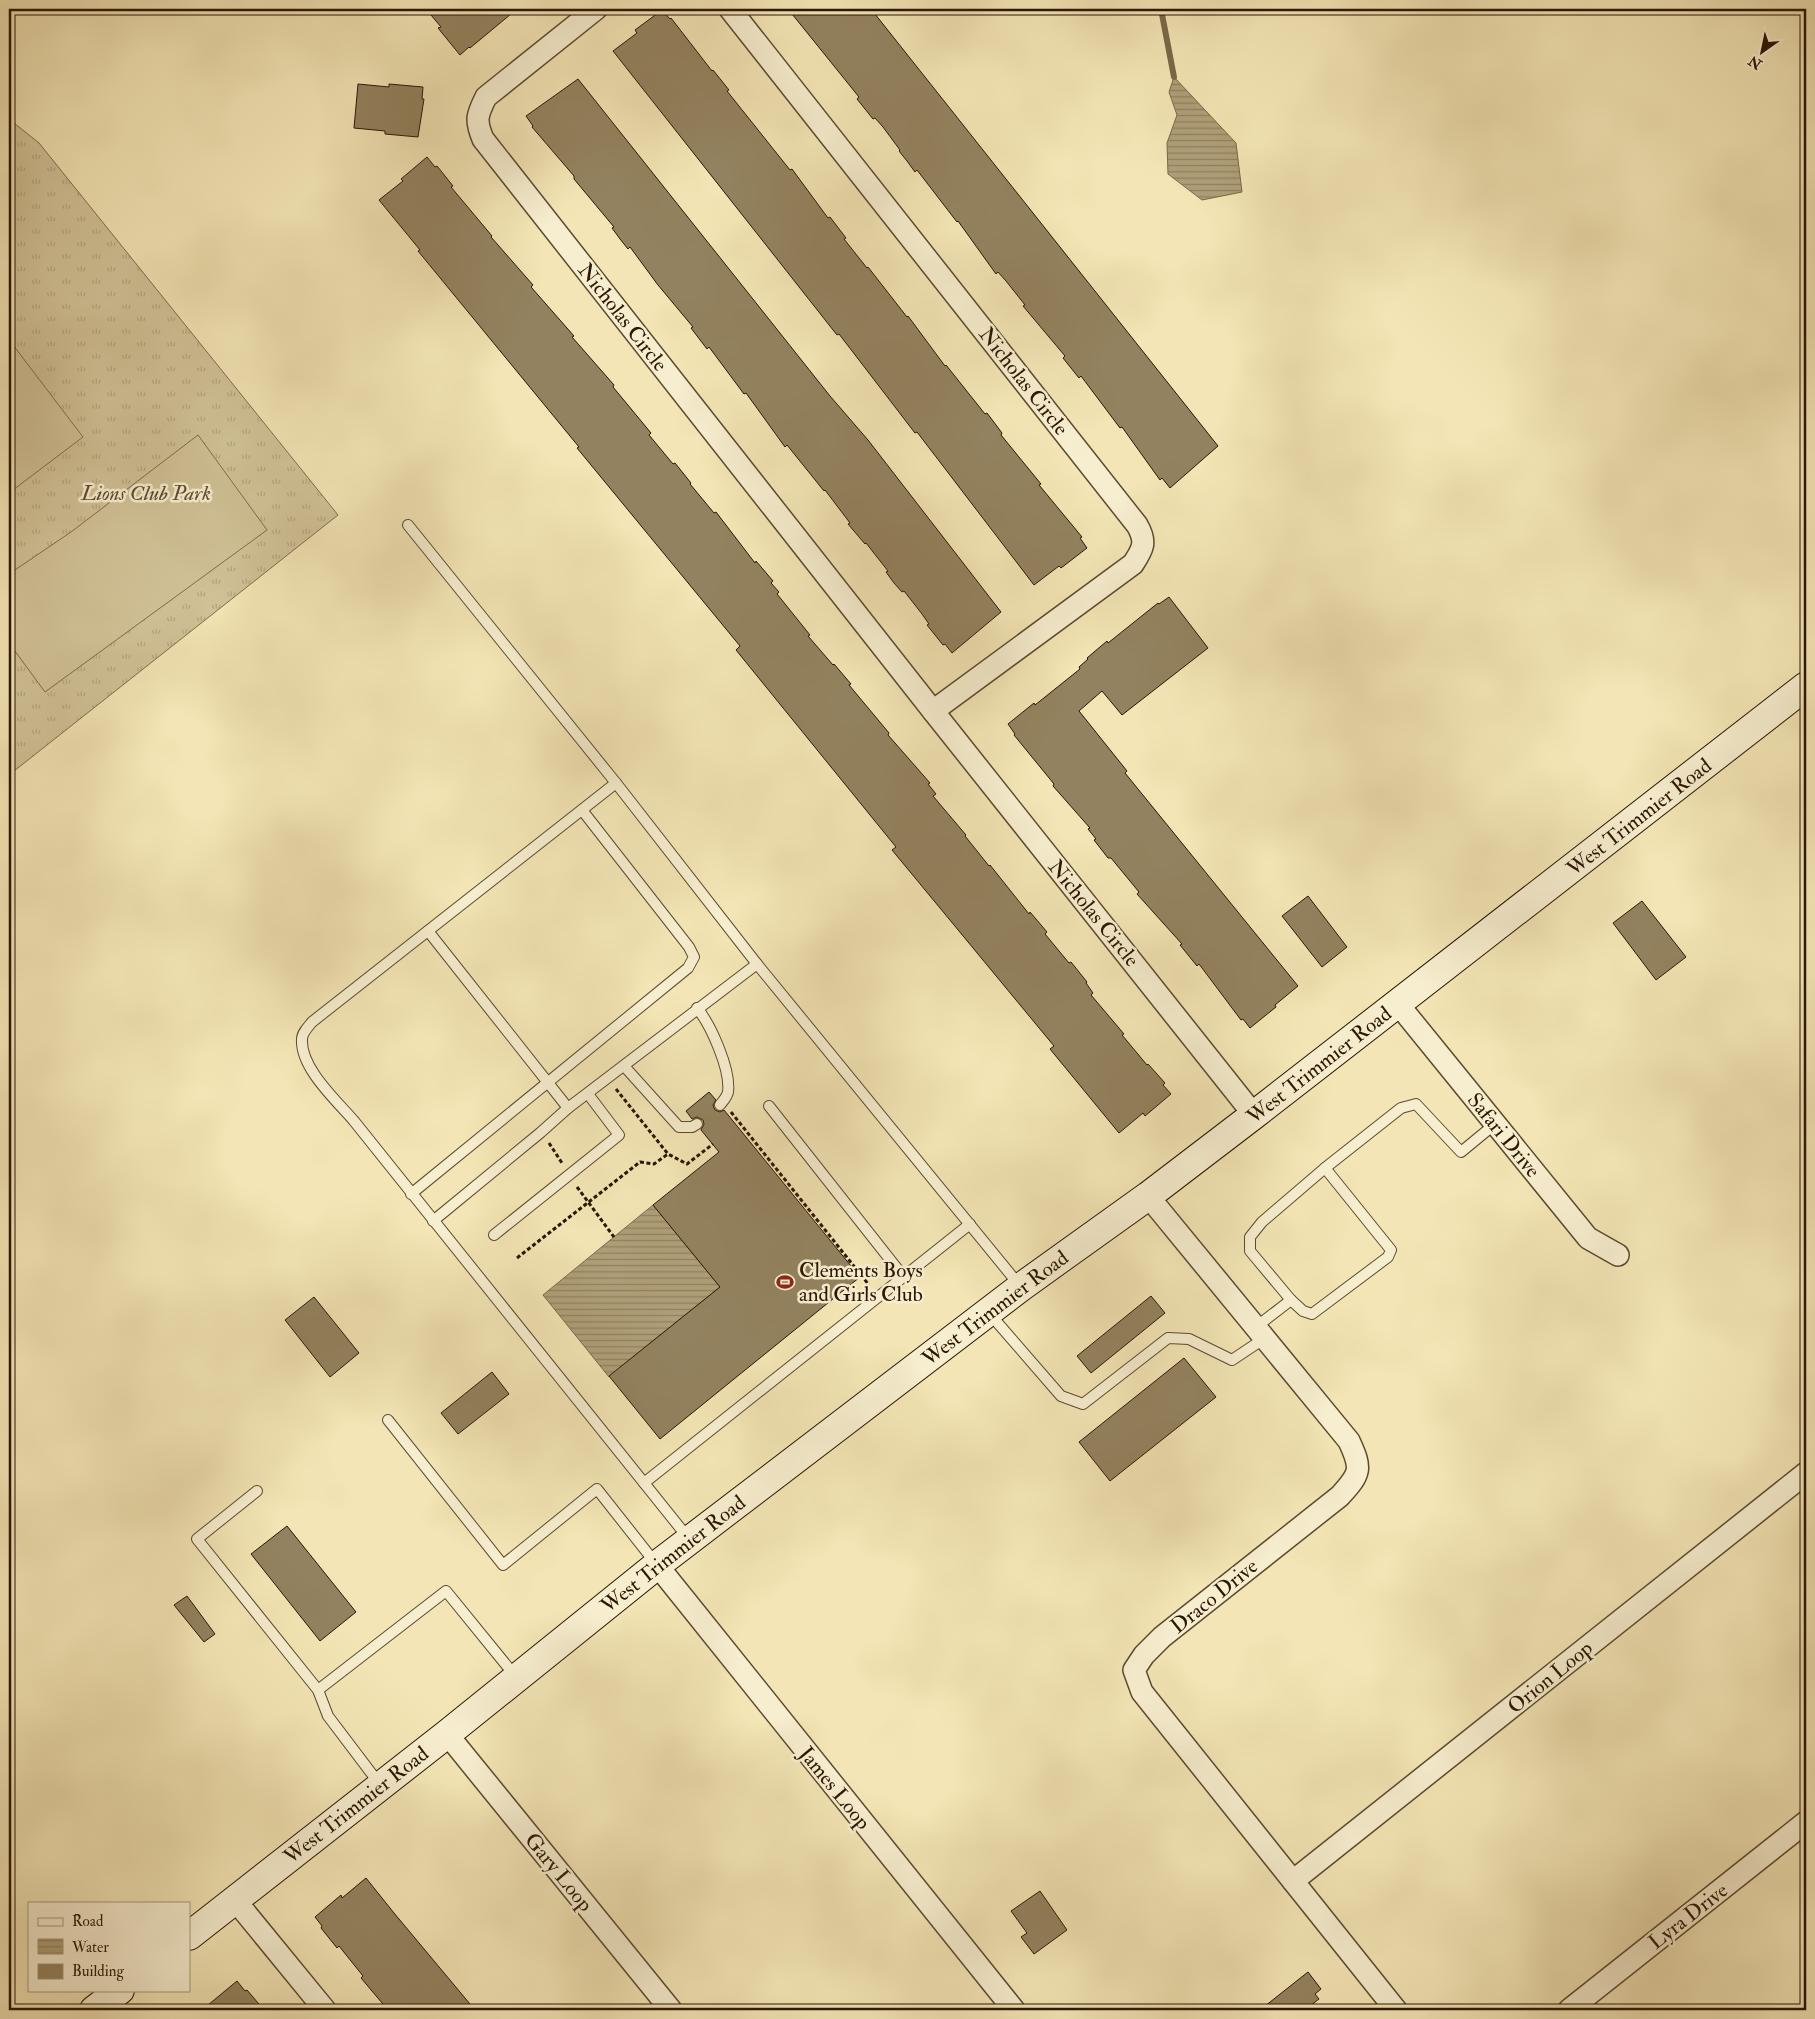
<svg xmlns="http://www.w3.org/2000/svg" width="1815" height="2019" font-family="'IM FELL Double Pica',serif">
  <defs>
    <pattern id="grass-tufts" width="24" height="20" patternUnits="userSpaceOnUse" patternTransform="scale(1.25)"><rect width="24" height="20" fill="#d1c297"/><path d="M3 7l-1-3M5 7V3M7 7l1-3M15 17l-1-3M17 17v-4M19 17l1-3" fill="none" stroke="#b4a680"/></pattern>
    <pattern id="water-rules" width="6" height="5" patternUnits="userSpaceOnUse" patternTransform="scale(1.25)"><rect width="6" height="5" fill="#af9f78"/><path d="M0 2.5h6" fill="none" stroke="#8f8160"/></pattern>
  </defs>
  <rect width="100%" height="100%" fill="#f3e5b5"/>
  <filter id="stains"><feTurbulence type="fractalNoise" baseFrequency=".004" numOctaves="4"/><feColorMatrix values="0 0 0 0 .2 0 0 0 0 .09 0 0 0 0 .02 0 0 0 .5 -.17"/></filter>
  <radialGradient id="worn" r=".72"><stop offset=".6" stop-color="#630" stop-opacity="0"/><stop offset="1" stop-color="#630" stop-opacity=".3"/></radialGradient>
  <polygon fill="url(#grass-tufts)" stroke="#7e6c4c" points="9,119 39,143 338,515 9,775"/>
  <g fill="#d1c297" stroke="#7e6c4c">
    <polygon points="13,345 83,437 9,493 9,348"/>
    <polygon points="198,435 267,530 45,692 9,643 9,574 71,532"/>
  </g>
  <g fill="url(#water-rules)" stroke="#7a6849">
    <polygon points="1174,77 1236,143 1242,192 1202,200 1168,174 1167,143 1177,115 1169,92"/>
    <polygon points="653,1205 720,1287 609,1377 543,1295"/>
  </g>
  <g fill="none" stroke-linecap="round" stroke-linejoin="round">
    <polyline stroke="#7a6849" stroke-width="6" points="1161,9 1174,77"/>
  </g>
  <g fill="#93825f" stroke="#2a1602">
    <polygon points="426,9 517,9 470,48 469,47 460,55 438,28 441,27"/>
    <polygon points="788,9 871,9 1218,446 1170,488 1162,478 1160,480 1122,427 1120,428 1081,376 1079,378 1063,358 1065,356 1023,306 1025,305 1006,281 998,272 996,274 958,221 957,222 917,170 915,172 907,161 899,151 900,150 883,127 875,118 873,119 857,99 859,97"/>
    <polygon points="662,10 670,19 671,18 712,71 713,70 729,90 727,91 790,170 792,169 828,218 830,217 846,238 844,239 867,268 868,267 907,317 908,316 945,366 946,365 985,414 987,413 1002,433 1001,435 1041,484 1039,485 1082,537 1080,538 1087,548 1061,568 1059,566 1034,585 917,432 915,433 839,334 837,335 613,51 637,33 635,30"/>
    <polygon points="578,79 830,396 868,440 1001,612 952,653 945,644 943,645 927,625 929,624 922,614 904,591 902,592 894,583 886,572 888,571 866,543 865,544 848,524 850,523 825,490 824,491 787,445 785,447 746,393 744,394 709,347 707,349 691,328 693,327 658,285 630,247 628,249 620,239 612,228 614,227 574,179 574,176 532,127 533,126 526,116"/>
    <polygon points="358,84 389,87 389,84 423,87 422,99 424,99 418,137 385,134 385,131 354,128"/>
    <polygon points="427,157 435,167 437,166 453,186 451,187 492,236 491,237 533,285 531,287 574,336 572,337 614,385 613,387 651,433 649,435 673,464 675,463 691,483 690,484 714,513 716,512 755,563 756,561 773,581 771,583 779,592 777,594 810,635 808,636 833,665 834,664 851,684 849,685 889,733 888,735 930,783 928,784 936,794 933,796 966,835 965,836 989,866 990,865 1029,914 1030,912 1047,932 1045,934 1069,963 1071,962 1087,982 1086,983 1093,993 1091,995 1124,1034 1122,1035 1147,1065 1148,1064 1165,1083 1163,1085 1171,1094 1145,1116 1143,1113 1119,1133 1050,1049 1054,1046 892,850 896,847 736,650 740,646 577,448 579,447 418,251 420,250 379,200 403,181 401,179"/>
    <polygon points="1169,597 1208,648 1122,715 1102,691 1079,711 1127,771 1125,773 1298,986 1275,1005 1276,1007 1250,1028 1243,1019 1241,1020 1199,964 1197,966 1180,945 1182,944 1137,894 1139,892 1111,858 1108,858 1094,840 1096,839 1088,829 1090,828 1053,786 1054,784 1014,735 1015,734 1008,724 1034,703 1035,705 1080,669 1079,667 1088,659 1087,658 1107,641 1108,643 1158,603 1159,604"/>
    <polygon points="1308,896 1347,947 1322,967 1282,916"/>
    <polygon points="1642,901 1686,957 1656,980 1613,923"/>
    <polygon points="709,1092 716,1100 713,1105 715,1110 720,1112 724,1110 860,1277 660,1439 609,1376 720,1287 653,1205 719,1152 701,1130 704,1124 703,1120 697,1117 692,1119 686,1111"/>
    <polygon points="1151,1296 1165,1313 1091,1373 1077,1356"/>
    <polygon points="314,1297 359,1353 330,1377 285,1320"/>
    <polygon points="1184,1358 1216,1397 1110,1481 1079,1442"/>
    <polygon points="492,1372 509,1394 458,1434 441,1413"/>
    <polygon points="287,1526 356,1612 320,1641 251,1554"/>
    <polygon points="187,1596 215,1634 204,1642 174,1605"/>
    <polygon points="366,1878 394,1913 475,2010 388,2010 361,1978 363,1976 339,1946 337,1948 321,1928 322,1926 315,1917 341,1895 342,1898"/>
    <polygon points="1040,1891 1067,1930 1034,1954 1021,1937 1027,1933 1011,1911"/>
    <polygon points="1308,1972 1321,1989 1315,1994 1319,1999 1305,2010 1260,2010"/>
    <polygon points="237,1981 245,1991 247,1990 264,2010 202,2010"/>
  </g>
  <g fill="none" stroke-linecap="round" stroke-linejoin="round">
    <g stroke="#5c4a2f" stroke-width="12">
      <g id="lane">
        <polyline points="408,525 616,783 757,964 1020,1286"/>
        <path d="M616 783 312 1022C308 1027 302 1033 302 1039 300 1068 337 1101 354 1121L689 1539"/>
        <polyline points="428,931 568,1108"/>
        <path d="M697 1008C711 1025 731 1070 728 1092 727 1097 723 1101 720 1105"/>
        <polyline points="624,1066 679,1127 692,1127 697,1124"/>
        <polyline points="769,1106 903,1276"/>
        <polyline points="411,1194 688,968 694,957 689,947 582,810"/>
        <polyline points="433,1221 540,1133 568,1108 757,964"/>
        <polyline points="494,1235 619,1135 588,1094"/>
        <polyline points="1291,1300 1250,1251 1250,1237 1262,1222 1325,1168 1401,1108 1416,1104 1461,1152 1495,1124"/>
        <polyline points="989,1313 1061,1396 1083,1404 1168,1338 1189,1339 1232,1360 1265,1338"/>
        <polyline points="1256,1327 1291,1300 1303,1311 1312,1314 1388,1257 1391,1250 1325,1168"/>
        <polyline points="388,1420 503,1565 597,1489 657,1565"/>
        <polyline points="644,1483 970,1224"/>
        <polyline points="257,1491 197,1539 318,1690 328,1716 381,1786"/>
        <polyline points="318,1690 446,1591 516,1677"/>
      </g>
    </g>
    <g stroke="#5c4a2f" stroke-width="24">
      <g id="street">
        <path d="M596 9 486 97C477 115 475 120 483 139L933 711 1254 1115"/>
        <path d="M730 9 1137 525C1147 542 1143 549 1133 564L933 711"/>
        <polyline points="1398,1004 1588,1238 1618,1255"/>
        <path d="M1148 1196 1349 1441C1362 1469 1361 1473 1340 1496L1162 1637 1144 1655 1134 1670 1142 1692 1396 2010"/>
        <polyline points="657,1565 1014,2010"/>
        <polyline points="447,1734 671,2010"/>
        <polyline points="1293,1881 1806,1473"/>
        <polyline points="235,1900 325,2010"/>
        <polyline points="1569,2010 1806,1822"/>
      </g>
    </g>
    <g stroke="#2a1602" stroke-width="30">
      <g id="secondary">
        <polyline points="189,1936 447,1734 657,1565 1021,1287 1148,1196 1254,1115 1806,686"/>
        <polyline points="94,2010 120,1990"/>
      </g>
    </g>
    <g stroke="#2a1602" stroke-width="3" stroke-dasharray="4 2.5" stroke-linecap="butt">
      <polyline points="616,1089 668,1154 687,1164 713,1144"/>
      <polyline points="731,1112 869,1285"/>
      <polyline points="549,1143 562,1163"/>
      <polyline points="577,1187 614,1237"/>
      <polyline points="517,1258 640,1162 654,1164 668,1154"/>
    </g>
    <use href="#lane" stroke="#f7eecf" stroke-width="10"/>
    <use href="#street" stroke="#f7eecf" stroke-width="21"/>
    <use href="#secondary" stroke="#f7eecf" stroke-width="28"/>
  </g>
  <defs>
    <g id="stadium-bare" transform="scale(1.35)"><path d="M0-5a6.5 5 0 1 0 0 10a6.5 5 0 1 0 0-10ZM-3.5-1.8h7v3.6h-7Z" fill="#8f2418" stroke="#f7eecf" stroke-width="2.5" paint-order="stroke"/></g>
  </defs>
  <g fill-rule="evenodd">
    <use href="#stadium-bare" x="785" y="1282"/>
  </g>
  <g text-anchor="middle" stroke-width="5" stroke-linejoin="round" paint-order="stroke">
    <g font-size="21" fill="#2a1602" stroke="#f7eecf">
      <text transform="translate(623 317) rotate(52)" y="7">Nicholas Circle</text>
      <text transform="translate(1024 381) rotate(52)" y="7">Nicholas Circle</text>
      <text transform="translate(1639 817) rotate(-38)" y="7">West Trimmier Road</text>
      <text transform="translate(1094 913) rotate(51)" y="7">Nicholas Circle</text>
      <text transform="translate(1319 1065) rotate(-38)" y="7">West Trimmier Road</text>
      <text transform="translate(1504 1135) rotate(51)" y="7">Safari Drive</text>
      <text transform="translate(995 1308) rotate(-37)" y="7">West Trimmier Road</text>
      <text transform="translate(673 1554) rotate(-38)" y="7">West Trimmier Road</text>
      <text transform="translate(1214 1596) rotate(-39)" y="7">Draco Drive</text>
      <text transform="translate(1550 1677) rotate(-39)" y="7">Orion Loop</text>
      <text transform="translate(835 1788) rotate(51)" y="7">James Loop</text>
      <text transform="translate(356 1805) rotate(-38)" y="7">West Trimmier Road</text>
      <text transform="translate(559 1872) rotate(51)" y="7">Gary Loop</text>
      <text transform="translate(1688 1916) rotate(-38)" y="7">Lyra Drive</text>
    </g>
    <g font-size="21" font-style="italic" fill="#5c4a2f" stroke="#f7eecf">
      <text x="146" y="500">Lions Club Park</text>
    </g>
    <g font-size="21" fill="#2a1602" stroke="#f7eecf" text-anchor="start">
      <text x="799" y="1277">Clements Boys<tspan x="799" dy="24">and Girls Club</tspan></text>
    </g>
  </g>
  <rect width="1815" height="2019" fill="none" stroke="#f3e5b5" stroke-width="30"/>
  <rect x="10" y="10" width="1795" height="1999" fill="none" stroke="#2a1602" stroke-width="2.5"/>
  <rect x="15" y="15" width="1785" height="1989" fill="none" stroke="#2a1602"/>
  <rect x="28" y="1902" width="162" height="90" fill="#f7eecf" stroke="#a5987d"/>
  <rect x="38" y="1918" width="25" height="8" fill="#f7eecf" stroke="#a5987d"/>
  <text x="72" y="1926" font-size="15" fill="#2a1602">Road</text>
  <rect x="38" y="1939" width="25" height="15" fill="url(#water-rules)" stroke="#a5987d"/>
  <text x="72" y="1952" font-size="15" fill="#2a1602">Water</text>
  <rect x="38" y="1964" width="25" height="15" fill="#93825f" stroke="#a5987d"/>
  <text x="72" y="1976" font-size="15" fill="#2a1602">Building</text>
  <g transform="translate(1762 52) rotate(213)" stroke="#f7eecf" stroke-width="4" paint-order="stroke">
  <path d="M0-4L9 19L0 12L-9 19Z" fill="#2a1602"/>
  <text y="-8" font-size="14" font-weight="bold" text-anchor="middle" fill="#2a1602">N</text>
  </g>
  <rect width="100%" height="100%" filter="url(#stains)"/>
  <rect width="100%" height="100%" fill="url(#worn)"/>
</svg>
